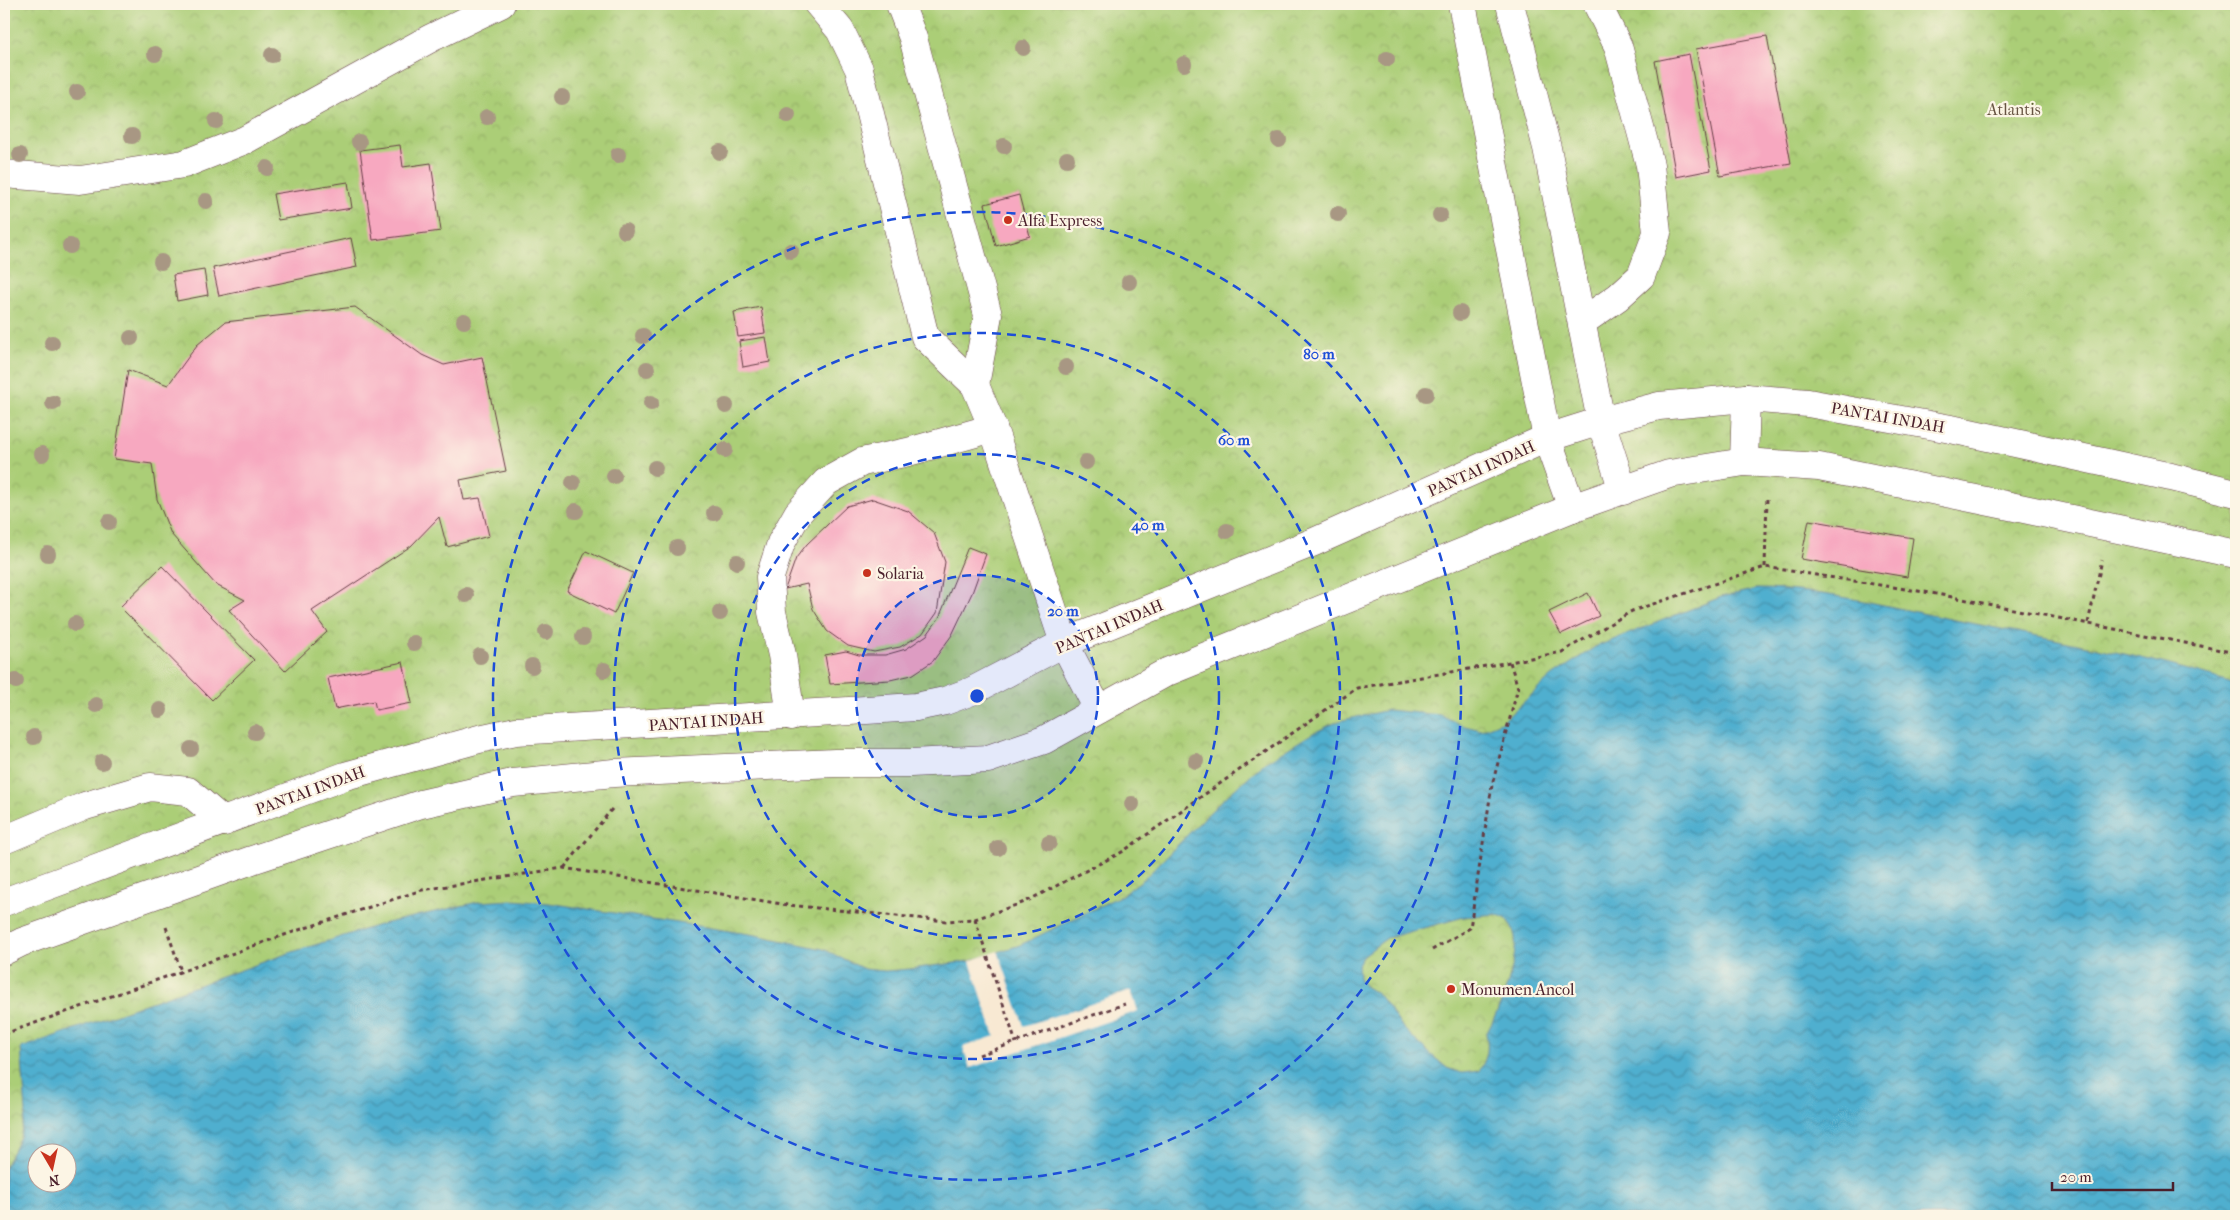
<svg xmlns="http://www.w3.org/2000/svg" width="2240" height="1220" font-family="'IM FELL French Canon',serif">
  <defs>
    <pattern id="park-crowns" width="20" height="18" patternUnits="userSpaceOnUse" patternTransform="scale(1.25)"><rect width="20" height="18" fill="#abce77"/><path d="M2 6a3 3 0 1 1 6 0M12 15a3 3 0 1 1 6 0" fill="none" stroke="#95b067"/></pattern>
    <pattern id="water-waves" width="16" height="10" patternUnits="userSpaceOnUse" patternTransform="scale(1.25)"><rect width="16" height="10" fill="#50afcf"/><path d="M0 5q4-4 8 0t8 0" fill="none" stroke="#448ea8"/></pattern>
  </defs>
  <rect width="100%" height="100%" fill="#fcf5e5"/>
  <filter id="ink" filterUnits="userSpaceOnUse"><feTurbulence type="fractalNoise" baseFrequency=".02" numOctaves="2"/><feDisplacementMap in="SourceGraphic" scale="10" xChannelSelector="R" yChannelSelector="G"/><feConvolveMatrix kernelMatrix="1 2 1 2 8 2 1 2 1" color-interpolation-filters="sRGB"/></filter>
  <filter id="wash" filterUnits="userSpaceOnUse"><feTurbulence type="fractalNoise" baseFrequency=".0096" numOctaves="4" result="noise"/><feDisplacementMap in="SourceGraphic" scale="20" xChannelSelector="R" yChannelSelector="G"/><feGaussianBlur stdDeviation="1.12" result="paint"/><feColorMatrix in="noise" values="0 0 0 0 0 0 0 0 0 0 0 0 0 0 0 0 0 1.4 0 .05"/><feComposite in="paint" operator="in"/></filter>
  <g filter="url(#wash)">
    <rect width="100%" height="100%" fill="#f8e9d3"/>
    <path fill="url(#park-crowns)" stroke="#7a7651" fill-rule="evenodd" d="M4 4H2236V1216H4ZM38 1152H68V1182H38Z"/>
    <path fill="url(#water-waves)" stroke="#4d677d" fill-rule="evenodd" d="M1757 589C1824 589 1889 607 1955 620 2047 638 2147 655 2236 684V1216H4V1169L20 1137 26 1112 21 1048 289 953 382 924 478 902 512 900 549 903 756 935 823 949 864 969 885 971 910 969 970 961 1020 945 1122 895 1145 878 1218 804 1263 764 1313 733 1339 721 1388 710 1441 715 1461 725 1481 730 1503 721 1552 676 1595 647 1721 597ZM1496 914 1507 919C1510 924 1514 931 1515 937 1518 963 1499 1012 1486 1034 1489 1049 1487 1059 1479 1071L1462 1073 1447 1068 1428 1052 1403 1028 1379 995 1364 986 1359 978 1358 965 1364 955 1387 938 1464 917ZM38 1152H68V1182H38Z"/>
    <polygon fill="#f8e9d3" points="998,951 1024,1026 1131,991 1138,1011 970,1068 963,1047 995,1036 970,961"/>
    <g id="blocks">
      <g fill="#f7a8c0">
        <polygon points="1767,36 1791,163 1720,176 1696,49"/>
        <polygon points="1689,54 1711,170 1676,177 1655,61"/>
        <polygon points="400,145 403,167 431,163 441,231 373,240 360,150"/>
        <polygon points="348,182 352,208 278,220 273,194"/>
        <polygon points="1019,195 1030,236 996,246 985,204"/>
        <polygon points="351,238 357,267 219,296 213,268"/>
        <polygon points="204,270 208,295 177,301 173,275"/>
        <polygon points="355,307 422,355 444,365 482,357 506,471 460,480 464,500 480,498 489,536 447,547 439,517 411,546 312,611 327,632 285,671 229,610 245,600 216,585 171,534 157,499 152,464 114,459 128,370 168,385 197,345 225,322"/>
        <polygon points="761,307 765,333 738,337 734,312"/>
        <polygon points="766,337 770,362 743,367 739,341"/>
        <polygon points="873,499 908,511 934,533 945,562 937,613 922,634 900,647 874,652 848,646 827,631 813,609 807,584 785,589 796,558 807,544 847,506"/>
        <polygon points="1809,520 1913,538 1907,577 1801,559"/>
        <polygon points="968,547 986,554 972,593 952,635 933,661 912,675 890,680 830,684 825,655 846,651 859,655 885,655 906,649 927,635 939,618"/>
        <polygon points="586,551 633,573 614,614 567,591"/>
        <polygon points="162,566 254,660 212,700 120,607"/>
        <polygon points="1588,593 1599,616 1561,634 1549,612"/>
        <polygon points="403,662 412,703 376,710 374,701 335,709 328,678"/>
      </g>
    </g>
  </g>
  <g filter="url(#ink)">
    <use href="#blocks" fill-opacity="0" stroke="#643d44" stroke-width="1"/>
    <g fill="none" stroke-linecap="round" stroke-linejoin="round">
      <g stroke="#643d44" stroke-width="29">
        <g id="minor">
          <polyline points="818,4 840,30 859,69 925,337 975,385 993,428 1064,643 1098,709"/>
          <polyline points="900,4 913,38 988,315 975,385"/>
          <polyline points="1462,4 1547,438 1572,508"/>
          <polyline points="1510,4 1547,148 1601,421 1623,491"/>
          <polyline points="4,174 80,180 184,164 245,140 431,38 501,4"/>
          <polyline points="1582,322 1618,297 1641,276 1657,233 1650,165 1618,46 1597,4"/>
          <polyline points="1744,462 1746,398"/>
          <polyline points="791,716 782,655 772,612 770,577 781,543 798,513 826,482 862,462 908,452 993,428"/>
          <polyline points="4,840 85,806 150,787 188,791 224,822"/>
          <polyline points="4,902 345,776 479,739 516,731 916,707 945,701 972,691 1064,643 1314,542 1547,438 1601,421 1659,406 1746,398 1808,403 1951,429 2171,477 2236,493"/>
          <polyline points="4,951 22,942 252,860 421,804 513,783 614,773 835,763 911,763 988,759 1044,740 1167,672 1572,508 1669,474 1744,462 1819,467 2010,506 2236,554"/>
        </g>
      </g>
      <g stroke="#643d44" stroke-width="3" stroke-dasharray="4 4" stroke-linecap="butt">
        <polyline points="1765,567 1767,497"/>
        <polyline points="2088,623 2102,560"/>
        <polyline points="564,868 612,809"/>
        <polyline points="975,919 1016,1043"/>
        <polyline points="166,927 181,971"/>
        <polyline points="1432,950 1470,928 1492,785 1518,688 1510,662 1562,652 1632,611 1765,567 1937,594 2236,653"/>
        <polyline points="4,1034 296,931 422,890 563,868 788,905 946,921 975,919 1025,902 1122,852 1357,688 1510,662"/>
        <polyline points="979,1055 1125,1004"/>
      </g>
      <use href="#minor" stroke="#fff" stroke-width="28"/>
    </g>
    <g fill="#a89783">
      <circle cx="1023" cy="48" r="8"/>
      <circle cx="155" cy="54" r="8"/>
      <circle cx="272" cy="55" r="8"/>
      <circle cx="1387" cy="59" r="8"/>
      <circle cx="1184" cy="64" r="8"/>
      <circle cx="77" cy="92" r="8"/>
      <circle cx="562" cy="97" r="8"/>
      <circle cx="788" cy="115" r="8"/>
      <circle cx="487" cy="117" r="8"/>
      <circle cx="216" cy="121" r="8"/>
      <circle cx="132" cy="136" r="8"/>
      <circle cx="1279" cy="140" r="8"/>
      <circle cx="359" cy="142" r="8"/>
      <circle cx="1004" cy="146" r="8"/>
      <circle cx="720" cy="152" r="8"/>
      <circle cx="20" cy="155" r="8"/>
      <circle cx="618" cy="155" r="8"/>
      <circle cx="1067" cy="159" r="8"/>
      <circle cx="267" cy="168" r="8"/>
      <circle cx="206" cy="201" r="8"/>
      <circle cx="1338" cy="214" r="8"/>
      <circle cx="1440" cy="215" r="8"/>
      <circle cx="625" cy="231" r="8"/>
      <circle cx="70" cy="246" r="8"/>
      <circle cx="791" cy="251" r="8"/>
      <circle cx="161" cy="262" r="8"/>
      <circle cx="1129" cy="282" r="8"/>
      <circle cx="1460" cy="313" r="8"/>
      <circle cx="464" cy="321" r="8"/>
      <circle cx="643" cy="336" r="8"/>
      <circle cx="131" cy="338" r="8"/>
      <circle cx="52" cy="343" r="8"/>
      <circle cx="1066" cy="367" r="8"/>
      <circle cx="647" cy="369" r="8"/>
      <circle cx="1426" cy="394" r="8"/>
      <circle cx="53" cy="403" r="8"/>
      <circle cx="651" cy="403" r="8"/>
      <circle cx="726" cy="406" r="8"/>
      <circle cx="725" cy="450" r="8"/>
      <circle cx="42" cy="454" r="8"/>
      <circle cx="1086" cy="462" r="8"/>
      <circle cx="655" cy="468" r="8"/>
      <circle cx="614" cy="476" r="8"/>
      <circle cx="573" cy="483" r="8"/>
      <circle cx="576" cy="511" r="8"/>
      <circle cx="714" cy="513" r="8"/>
      <circle cx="109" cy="522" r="8"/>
      <circle cx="1227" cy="531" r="8"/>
      <circle cx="677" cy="548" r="8"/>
      <circle cx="48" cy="554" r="8"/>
      <circle cx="737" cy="562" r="8"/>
      <circle cx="466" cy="595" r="8"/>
      <circle cx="720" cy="613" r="8"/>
      <circle cx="75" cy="624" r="8"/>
      <circle cx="546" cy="632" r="8"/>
      <circle cx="583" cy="637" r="8"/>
      <circle cx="414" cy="643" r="8"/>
      <circle cx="480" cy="656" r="8"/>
      <circle cx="532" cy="666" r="8"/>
      <circle cx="604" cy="670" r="8"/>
      <circle cx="16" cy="681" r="8"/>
      <circle cx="96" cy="705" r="8"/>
      <circle cx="160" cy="710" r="8"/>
      <circle cx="255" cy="732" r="8"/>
      <circle cx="34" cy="737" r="8"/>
      <circle cx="191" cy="749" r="8"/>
      <circle cx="1196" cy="761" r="8"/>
      <circle cx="102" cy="762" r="8"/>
      <circle cx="1132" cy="804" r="8"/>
      <circle cx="1049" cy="843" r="8"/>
      <circle cx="998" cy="848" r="8"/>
    </g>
  </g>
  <circle cx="977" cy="696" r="121" fill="#1d4ed8" fill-opacity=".12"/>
  <g fill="none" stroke="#1d4ed8" stroke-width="2.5" stroke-dasharray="9 6">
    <circle cx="977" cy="696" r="121"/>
    <circle cx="977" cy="696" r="242"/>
    <circle cx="977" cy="696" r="363"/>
    <circle cx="977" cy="696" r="484"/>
  </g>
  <g fill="#c8321e" stroke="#fcf5e5" stroke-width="2">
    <circle cx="1008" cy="220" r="5"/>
    <circle cx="867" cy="573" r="5"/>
    <circle cx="1451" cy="989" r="5"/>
  </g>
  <g text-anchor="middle" stroke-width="4.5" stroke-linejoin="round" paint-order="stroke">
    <g font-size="16" fill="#675442" stroke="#fcf5e5">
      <text x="2014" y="115">Atlantis</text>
    </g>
    <g font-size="16" fill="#4a1f2b" stroke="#fcf5e5" text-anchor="start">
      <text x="1018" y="226">Alfa Express</text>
      <text x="877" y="579">Solaria</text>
      <text x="1461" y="995">Monumen Ancol</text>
    </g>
    <g font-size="16" fill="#4a1f2b" stroke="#fcf5e5">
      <text transform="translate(1888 417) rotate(10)" y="6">PANTAI INDAH</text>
      <text transform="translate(1481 468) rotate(-24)" y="6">PANTAI INDAH</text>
      <text transform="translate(1109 626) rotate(-23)" y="6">PANTAI INDAH</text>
      <text transform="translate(706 721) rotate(-4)" y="6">PANTAI INDAH</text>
      <text transform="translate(310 790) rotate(-20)" y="6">PANTAI INDAH</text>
    </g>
  </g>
  <circle cx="977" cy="696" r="8" fill="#1d4ed8" stroke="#fcf5e5" stroke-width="2.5"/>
  <g font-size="15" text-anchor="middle" font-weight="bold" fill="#1d4ed8" stroke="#fcf5e5" stroke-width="4.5" stroke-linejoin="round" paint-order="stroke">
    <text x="1319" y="359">80 m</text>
    <text x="1234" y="445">60 m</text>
    <text x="1148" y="530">40 m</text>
    <text x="1063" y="616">20 m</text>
  </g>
  <rect width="2240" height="1220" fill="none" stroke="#fcf5e5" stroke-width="20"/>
  <g transform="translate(52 1168) rotate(171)"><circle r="24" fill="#fcf5e5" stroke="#b59f9b"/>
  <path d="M0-4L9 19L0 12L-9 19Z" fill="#c8321e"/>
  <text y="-8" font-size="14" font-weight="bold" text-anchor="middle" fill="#4a1f2b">N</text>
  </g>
  <path d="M2052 1182v8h121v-8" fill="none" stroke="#4a1f2b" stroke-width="2.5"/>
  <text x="2060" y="1182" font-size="15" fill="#4a1f2b" stroke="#fcf5e5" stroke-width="4" paint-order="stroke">20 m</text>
</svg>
